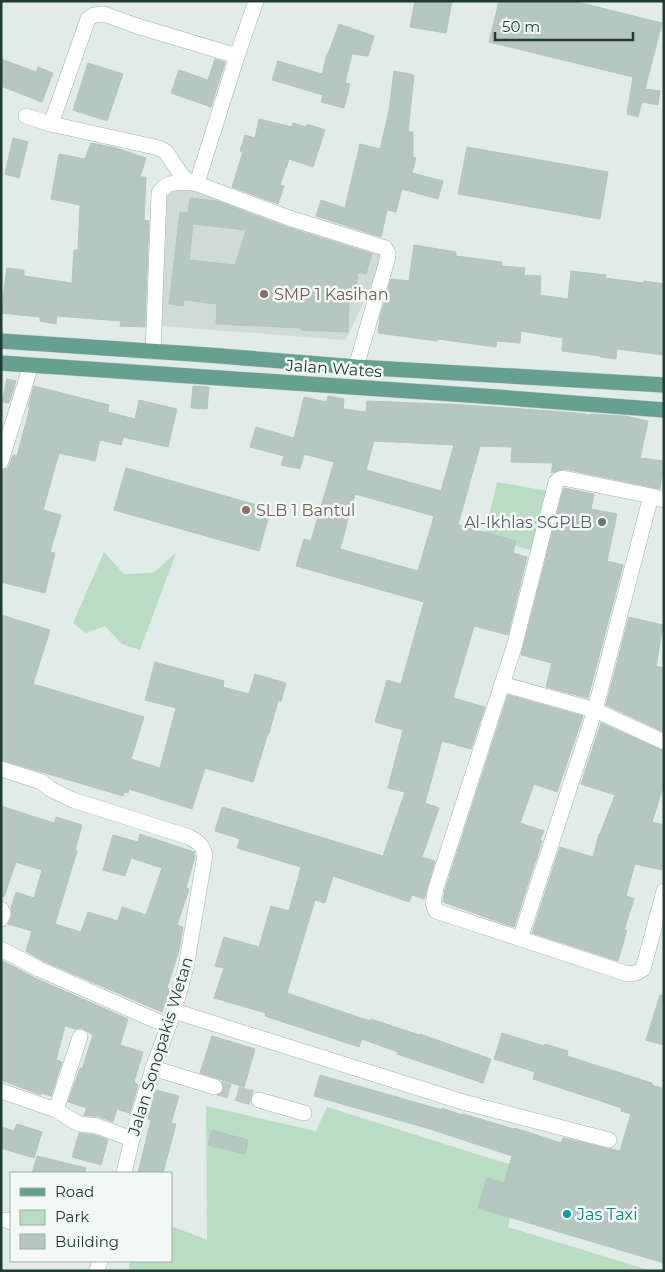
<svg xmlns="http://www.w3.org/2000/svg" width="665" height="1272" font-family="Montserrat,sans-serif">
  <rect width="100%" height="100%" fill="#e1ebe7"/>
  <polygon fill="#cfdbd6" points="183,186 382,251 382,262 346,340 161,326 162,198"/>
  <g fill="#badcc3">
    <polygon points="497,482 572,495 555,557 484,537"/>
    <polygon points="104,552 124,574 153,573 176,553 140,650 122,644 105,626 86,633 73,623"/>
    <polygon points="206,1106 316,1131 327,1107 521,1168 508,1227 652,1271 133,1271 129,1269 130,1261 171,1261 171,1226 207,1240"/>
  </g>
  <g fill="#b6c6c0" stroke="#b3c5be" fill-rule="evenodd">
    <polygon points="415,1 452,1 446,33 410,27"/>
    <polygon points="499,1 573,1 662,23 645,89 660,91 658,105 642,102 638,117 627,114 633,77 489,42"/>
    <polygon points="339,24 374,36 368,56 352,54 345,83 350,84 344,108 321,102 323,95 272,80 278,61 322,74 327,54 328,54"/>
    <polygon points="1,59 36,72 38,67 53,73 42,102 1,86"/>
    <polygon points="215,59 225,62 211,107 171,93 179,70 208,80"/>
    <polygon points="88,63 123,74 107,121 73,110"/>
    <polygon points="394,71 414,75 408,132 413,132 413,157 416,158 412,173 443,181 438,199 402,189 396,212 387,210 381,237 316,216 321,200 345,208 360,144 380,149 389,111"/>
    <polygon points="259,119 292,127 293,123 306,127 307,124 325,130 313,167 289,159 280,185 284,186 278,204 232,187 243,152 240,151 245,135 255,138"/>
    <polygon points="13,138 28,142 19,178 5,174"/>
    <polygon points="91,143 116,148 146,158 140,177 146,177 144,220 149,221 145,327 120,326 121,321 57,316 56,324 40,321 40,317 1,313 7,268 24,270 24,276 72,283 74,250 78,250 80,205 51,199 59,154 85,159"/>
    <polygon points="467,147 608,172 600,219 458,194"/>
    <path d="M190 198 217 201 286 227 372 254 366 274 358 272 354 302H349L348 332 301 330V328L216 324 217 304 184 300 183 306 169 304 180 212 188 213ZM193 224 246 230 235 265 189 260Z"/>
    <polygon points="414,245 456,252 456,256 502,262 501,266 525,268 524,275 541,276 540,295 568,299 571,271 606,275 605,278 643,283 644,281 664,284 664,355 617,349 616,359 600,357 600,356 562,351 563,338 521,331 520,343 497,341 496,347 438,339 437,341 378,333 380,317 391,279 409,281"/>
    <polygon points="7,379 16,381 9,403 2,402"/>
    <polygon points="34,386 109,405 108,412 135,419 139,400 177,409 168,447 123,437 121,445 100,440 95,461 59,453 43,510 61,515 50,552 55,553 45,593 1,582 1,470 8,468 13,455 17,456 30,407 28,407"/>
    <polygon points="193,386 209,387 207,409 191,408"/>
    <path d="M328 396 344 399 343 409 366 412 367 401 466 405 577 413 591 415V414L625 416 648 421 640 458 664 461 660 489 565 469 551 473 553 463 511 462 512 447 480 446 458 525 516 541 513 553 527 557 508 635 474 626 453 698 485 707 471 749 442 741 425 803 439 808 422 857 435 861 424 899 412 895 409 902 333 876 325 903 315 900 287 993 370 1021 371 1019 419 1035 420 1034 491 1059 483 1083 397 1054 398 1052 362 1039 359 1047 265 1016 266 1013 214 998 224 968 215 966 224 937 259 947 271 906 289 911 301 867 237 848 240 839 215 831 222 807 383 856 405 792 388 788 403 730 375 722 387 680 401 684 424 602 296 566 304 539 311 541 334 462 304 454 300 469 281 465 284 456 250 447 256 427 294 438 304 397 326 402ZM374 441 454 445 441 491 366 470ZM355 494 434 516 418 571 340 549Z"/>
    <polygon points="126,468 271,509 259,551 114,510"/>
    <polygon points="564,488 594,494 591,509 617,514 607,561 623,565 588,698 546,687 552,663 521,655"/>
    <polygon points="1,615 50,630 33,684 144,717 131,759 160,768 176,708 145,700 155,662 224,681 223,687 249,694 255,674 286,683 281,701 278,701 269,733 268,733 253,782 205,768 192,809 129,789 128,793 124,792 123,796 1,760"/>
    <polygon points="629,617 663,625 656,666 664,668 664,732 606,705"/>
    <polygon points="508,695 583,716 557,792 534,784 520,823 544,831 540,840 542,841 514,927 443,902 445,890"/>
    <polygon points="601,723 664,751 664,784 652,822 664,825 664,861 662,870 635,864 626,896 634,899 624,930 627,930 618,961 532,933 560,847 593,857 599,834 600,834 615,795 581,784"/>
    <polygon points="1,806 54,823 56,817 82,825 75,850 77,851 55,924 81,932 88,912 118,921 122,907 146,915 162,868 131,858 125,876 103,870 113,835 138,842 140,834 194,852 195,857 186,888 189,889 177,925 183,927 179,950 167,988 170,989 162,1012 43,961 26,951 32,931 8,924 12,916 11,908 16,892 34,898 42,870 16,862 4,897 1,896"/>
    <polygon points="1,960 35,978 128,1019 120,1045 143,1052 134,1082 138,1085 130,1113 117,1109 113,1122 100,1117 84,1115 87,1108 68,1102 80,1068 82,1069 93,1035 82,1028 75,1029 65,1026 56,1060 62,1062 51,1096 42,1093 41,1095 1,1080"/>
    <polygon points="660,995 664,995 664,1045 646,1040"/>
    <polygon points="502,1033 544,1046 545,1044 568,1051 567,1056 652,1083 652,1085 664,1089 664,1263 478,1208 487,1178 504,1183 512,1156 430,1129 314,1096 320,1075 442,1110 442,1108 462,1115 463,1114 514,1129 515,1128 561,1143 563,1138 620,1151 631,1114 621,1111 622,1108 533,1079 535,1072 494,1059"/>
    <polygon points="212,1036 255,1049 244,1087 200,1073"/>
    <polygon points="156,1090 179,1096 171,1123 176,1124 163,1173 138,1173 151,1120 148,1119"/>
    <polygon points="17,1124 42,1132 34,1158 1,1148 1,1127 14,1131"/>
    <polygon points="212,1130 248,1140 245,1154 208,1145"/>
    <polygon points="79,1133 95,1135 108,1140 101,1165 72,1157"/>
    <polygon points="37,1156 86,1168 85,1173 32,1173"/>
  </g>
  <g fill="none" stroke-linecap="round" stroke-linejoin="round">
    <polyline stroke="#bbc8c3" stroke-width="15" stroke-dasharray="15 8" stroke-linecap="butt" points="215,1087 259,1100"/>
    <g stroke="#a4b3ae" stroke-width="16">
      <g id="street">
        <polyline points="26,116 51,124 159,148 166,152 184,179 289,218 385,248 388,253 388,257 356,367"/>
        <polyline points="51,124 88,19 94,15 104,14 137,26 237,56"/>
        <path d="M153 352 159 193C167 179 183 183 197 183L237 56 256 1"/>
        <polyline points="664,500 651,496 563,478 558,480 556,482 515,644 436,888 433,903 436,911 628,974 636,973 643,969 664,891"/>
        <polyline points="502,684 595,710 664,742"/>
        <path d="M1 769 42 782 50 789 73 800 189 837C197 841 203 845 205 855L186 967 174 1011 153 1068 132 1139 124 1173"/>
        <polyline points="1,909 3,913 1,919"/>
        <polyline points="520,939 595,710 651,496"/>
        <polyline points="1,949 39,969 168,1026"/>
        <polyline points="174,1011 463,1102 609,1140"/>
        <polyline points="153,1068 215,1087"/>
        <polyline points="1,1091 56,1110 79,1124 97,1126 132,1139"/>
        <polyline points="259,1100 304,1113"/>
        <polyline points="56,1110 80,1037"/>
        <polyline points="6,1220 11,1222"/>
        <polyline points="97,1271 100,1261"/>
      </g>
    </g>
    <g stroke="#9fb7af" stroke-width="16">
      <polyline id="secondary" points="1,461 31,365"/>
    </g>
    <g stroke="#c1c8c6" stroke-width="16">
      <g id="primary">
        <polyline points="1,341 208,355 356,367 664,385"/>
        <polyline points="1,363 483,396 664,410"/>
      </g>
    </g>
    <use href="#street" stroke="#fff" stroke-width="15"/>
    <use href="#secondary" stroke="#fff" stroke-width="15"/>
    <use href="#primary" stroke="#66a091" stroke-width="15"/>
  </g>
  <g fill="#8d6e63" stroke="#f1f8f5" stroke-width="2">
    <circle cx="264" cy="294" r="5"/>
    <circle cx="246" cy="510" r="5"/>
  </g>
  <circle fill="#6b7280" stroke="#f1f8f5" stroke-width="2" cx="602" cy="522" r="5"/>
  <circle fill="#0f9aa8" stroke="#f1f8f5" stroke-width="2" cx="567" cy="1214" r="5"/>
  <g text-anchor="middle" stroke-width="5" stroke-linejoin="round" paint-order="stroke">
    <g font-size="16" fill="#785e54" stroke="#f1f8f5" text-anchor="start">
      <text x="274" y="300">SMP 1 Kasihan</text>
      <text x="256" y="516">SLB 1 Bantul</text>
    </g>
    <g font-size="16" fill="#213c35" stroke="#f1f8f5">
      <text transform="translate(334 368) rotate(4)" y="6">Jalan Wates</text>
      <text transform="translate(160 1046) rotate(-73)" y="6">Jalan Sonopakis Wetan</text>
    </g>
    <g font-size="16" fill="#5b616d" stroke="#f1f8f5" text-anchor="end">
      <text x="592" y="528">Al-Ikhlas SGPLB</text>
    </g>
    <g font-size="16" fill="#0d838f" stroke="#f1f8f5" text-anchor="start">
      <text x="577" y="1220">Jas Taxi</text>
    </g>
  </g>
  <rect width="665" height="1272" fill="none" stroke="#213c35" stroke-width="5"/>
  <rect x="10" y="1172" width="162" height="90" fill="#f1f8f5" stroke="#9eada8"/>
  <rect x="20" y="1188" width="25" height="8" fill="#66a091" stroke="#9eada8"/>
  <text x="55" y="1197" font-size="15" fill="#213c35">Road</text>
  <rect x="20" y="1210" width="25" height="15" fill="#badcc3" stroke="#9eada8"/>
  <text x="55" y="1222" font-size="15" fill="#213c35">Park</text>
  <rect x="20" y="1234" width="25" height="15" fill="#b6c6c0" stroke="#9eada8"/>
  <text x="55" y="1247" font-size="15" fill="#213c35">Building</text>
  <path d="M495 32v8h138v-8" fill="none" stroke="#213c35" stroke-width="2.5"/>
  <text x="502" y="32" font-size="15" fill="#213c35" stroke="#f1f8f5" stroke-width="4" paint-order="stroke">50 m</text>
</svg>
